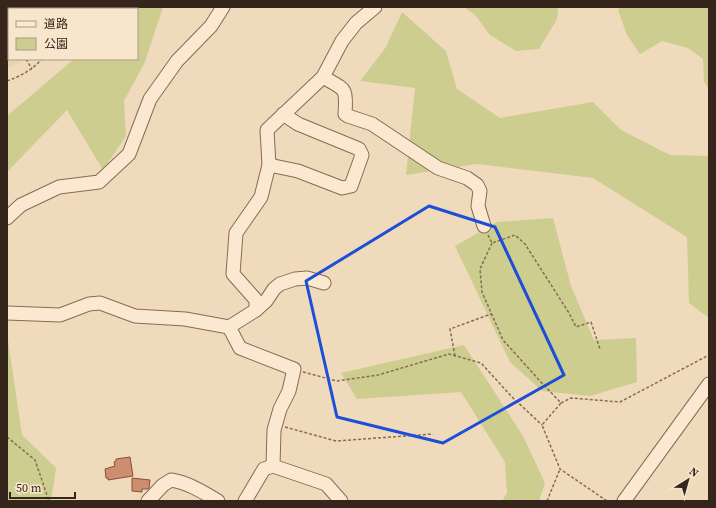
<svg xmlns="http://www.w3.org/2000/svg" width="716" height="508" font-family="'Source Serif 4','Noto Sans JP',serif">
  <rect width="100%" height="100%" fill="#efdabc"/>
  <polygon fill="#e5d5aa" points="7,7 76,7 74,9 9,9 9,59 24,59 7,69"/>
  <g fill="#cdcd90">
    <polygon points="117,7 163,7 145,62 124,101 126,136 103,170 67,110 7,172 7,116 74,59 137,59 137,9 116,9"/>
    <polygon points="464,7 558,7 557,19 539,49 516,51 490,35 475,15"/>
    <polygon points="621,7 709,7 709,89 704,82 703,59 688,48 662,41 640,54 627,35 618,10"/>
    <polygon points="402,12 446,51 457,89 500,118 593,102 621,130 670,155 709,156 709,318 689,303 687,237 593,178 477,164 406,175 415,88 360,81 386,47"/>
    <polygon points="553,218 571,286 594,340 636,338 637,382 590,396 542,391 510,362 455,246 497,222"/>
    <polygon points="7,333 22,435 56,468 51,501 7,501"/>
    <polygon points="464,345 523,436 545,483 539,501 502,501 507,493 505,462 461,392 357,399 341,373"/>
  </g>
  <g fill="#cf8d70" stroke="#88503a">
    <polygon points="130,457 133,476 108,480 108,478 106,478 105,469 115,466 114,462 116,461 116,459"/>
    <polygon points="132,478 150,480 149,488 148,489 142,489 142,492 132,491"/>
  </g>
  <g fill="none" stroke-linecap="round" stroke-linejoin="round">
    <g stroke="#886a55" stroke-width="15">
      <g id="minor">
        <path d="M323 77C345 90 347 86 345 114L348 116 372 124 438 168 467 178 477 185 480 191 478 206 484 226"/>
        <polyline points="269,165 298,171 342,188 351,186 362,155 359,149 298,124 283,114"/>
        <polyline points="7,218 21,205 59,187 99,182 129,154 150,99 177,61 211,26 223,7"/>
        <polyline points="256,310 266,301 274,289 280,284 295,279 307,278 324,283"/>
        <polyline points="7,313 60,315 89,304 100,303 135,316 185,319 229,327"/>
        <path d="M148 501 163 485 171 480C189 483 203 492 218 501"/>
        <polyline points="245,501 264,469 273,466"/>
        <polyline points="341,501 326,484 273,466 274,430 280,409 289,391 294,369 240,348 229,327 256,310 256,300 233,274 236,233 261,197 269,165 267,130 323,77 342,41 356,23 375,7"/>
        <polyline points="624,501 709,384"/>
      </g>
    </g>
    <g stroke="#886a55" stroke-width="1.5" stroke-dasharray="3 2" stroke-linecap="butt">
      <polyline points="91,9 92,7"/>
      <polyline points="7,28 9,31"/>
      <polyline points="26,59 32,69"/>
      <path d="M7 81C21 76 32 70 42 59"/>
      <polyline points="488,235 492,243 515,235 525,244 569,313 576,327 591,322 600,349"/>
      <polyline points="492,243 480,269 482,292 503,340 540,381 561,403 542,425 560,469 607,501"/>
      <polyline points="455,356 450,329 491,314"/>
      <polyline points="303,372 337,381 378,375 449,354 481,363 512,397 542,425"/>
      <polyline points="561,403 571,398 620,402 709,355"/>
      <polyline points="285,427 336,441 433,434"/>
      <polyline points="7,437 35,460 49,501"/>
      <polyline points="547,501 560,469"/>
    </g>
    <use href="#minor" stroke="#fae9d0" stroke-width="13"/>
  </g>
  <path fill="none" stroke="#1d4ed8" stroke-width="3" stroke-linejoin="round" d="M429 206 495 227 564 375 443 443 337 417 306 281Z"/>
  <rect width="716" height="508" fill="none" stroke="#36251b" stroke-width="16"/>
  <rect x="8" y="8" width="130" height="52" fill="#f7e6cc" stroke="#aa9985"/>
  <rect x="16" y="21" width="20" height="6" fill="#fae9d0" stroke="#aa9985"/>
  <text x="44" y="28" font-size="12" fill="#36251b">道路</text>
  <rect x="16" y="38" width="20" height="12" fill="#cdcd90" stroke="#aa9985"/>
  <text x="44" y="48" font-size="12" fill="#36251b">公園</text>
  <g transform="translate(688 480) rotate(37)" stroke="#f7e6cc" stroke-width="3" paint-order="stroke">
  <path d="M0-3L7 15L0 10L-7 15Z" fill="#36251b"/>
  <text y="-6" font-size="11" font-weight="bold" text-anchor="middle" fill="#36251b">N</text>
  </g>
  <path d="M10 492v6h65v-6" fill="none" stroke="#36251b" stroke-width="2"/>
  <text x="16" y="492" font-size="12" fill="#36251b" stroke="#f7e6cc" stroke-width="3" paint-order="stroke">50 m</text>
</svg>
